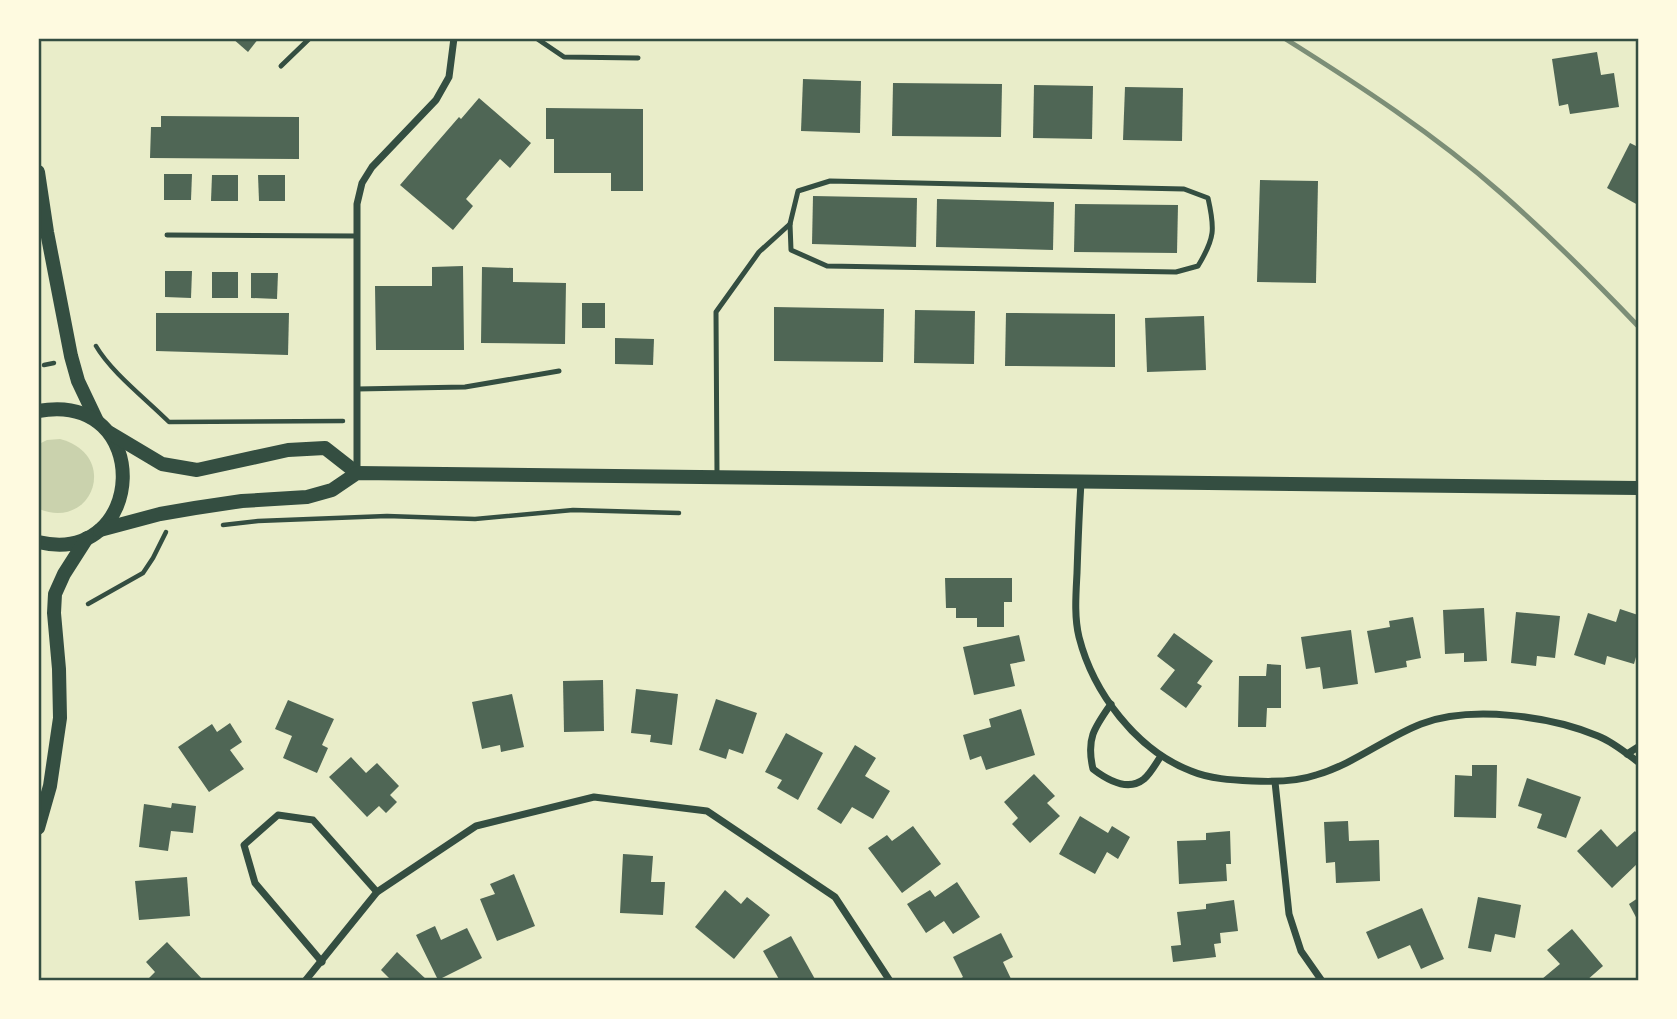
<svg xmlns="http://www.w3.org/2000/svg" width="1677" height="1019" font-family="Jost,sans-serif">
  <rect width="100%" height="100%" fill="#e9edc9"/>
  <path fill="#cad2ad" d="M60 439C120 455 93 531 39 509V444L47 440Z"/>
  <g fill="#4f6655">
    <polygon points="232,38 259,38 248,52"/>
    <polygon points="1597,52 1601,75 1614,73 1619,107 1570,114 1568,104 1559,106 1552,59"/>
    <polygon points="803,79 861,81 860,133 801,131"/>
    <polygon points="893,83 1002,84 1001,137 892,136"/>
    <polygon points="1034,85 1093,86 1092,139 1033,138"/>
    <polygon points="1125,87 1183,88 1182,141 1123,140"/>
    <polygon points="479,98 531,143 510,168 500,159 466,199 473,206 453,230 400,185 459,117 461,119"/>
    <polygon points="546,108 643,109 643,191 611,191 611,173 554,173 554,139 546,139"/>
    <polygon points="161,116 299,117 299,159 150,158 151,127 161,127"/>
    <polygon points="1630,143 1638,147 1638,205 1607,188"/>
    <polygon points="164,174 192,174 191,200 164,200"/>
    <polygon points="212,175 238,175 238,201 211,201"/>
    <polygon points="258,175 285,175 285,201 259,201"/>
    <polygon points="1260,180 1318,181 1316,283 1257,282"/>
    <polygon points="813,196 917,198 916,247 812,244"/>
    <polygon points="937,199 1054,202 1053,250 936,247"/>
    <polygon points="1075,204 1178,205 1177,253 1074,252"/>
    <polygon points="463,266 464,350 376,350 375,286 432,286 432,267"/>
    <polygon points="482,267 513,268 513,282 566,283 565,344 481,343"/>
    <polygon points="165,271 192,271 191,298 165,297"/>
    <rect x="212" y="272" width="26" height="26"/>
    <polygon points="251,273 278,273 277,299 251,298"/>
    <rect x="582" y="303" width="23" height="25"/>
    <polygon points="774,307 884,309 883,362 774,361"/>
    <polygon points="915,310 975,311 974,364 914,363"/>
    <polygon points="156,313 289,313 288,355 156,351"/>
    <polygon points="1006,313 1115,314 1115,367 1005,366"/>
    <polygon points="1204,316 1206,370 1147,372 1145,318"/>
    <polygon points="615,338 654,339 653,365 615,364"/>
    <polygon points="945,578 1012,578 1012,602 1004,602 1004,627 977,627 977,618 956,618 956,608 946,608"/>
    <polygon points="1484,608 1487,661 1464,662 1464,653 1445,654 1443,610"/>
    <polygon points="1620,609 1638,615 1638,650 1634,664 1607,656 1605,665 1574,655 1588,613 1616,622"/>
    <polygon points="1516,612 1560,616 1555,658 1537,656 1536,666 1511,663"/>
    <polygon points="1413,617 1421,658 1406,661 1407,667 1375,673 1367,631 1390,627 1389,621"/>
    <polygon points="1351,630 1358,684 1323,689 1320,667 1306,669 1301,637"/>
    <polygon points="1174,633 1213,661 1197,683 1202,686 1186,708 1160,689 1175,670 1157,656"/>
    <polygon points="1019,635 1025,661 1010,664 1015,686 974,695 963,647"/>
    <polygon points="1267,664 1281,665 1281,708 1267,708 1266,727 1238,727 1239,676 1266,676"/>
    <polygon points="603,680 604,731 564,732 563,681"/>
    <polygon points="636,689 678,694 672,745 650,742 651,735 631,733"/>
    <polygon points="512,694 524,747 501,752 500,745 482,749 472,702"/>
    <polygon points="716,699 757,713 743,754 729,749 726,759 699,750"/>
    <polygon points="288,700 334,719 322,745 328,748 317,773 283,758 292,736 275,729"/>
    <polygon points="1021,709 1035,755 986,770 981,756 970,760 963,735 991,727 989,719"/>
    <polygon points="230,723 242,742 230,750 244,769 209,792 178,747 212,724 217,732"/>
    <polygon points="786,733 823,753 798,800 777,788 782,780 765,772"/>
    <polygon points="855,745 876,758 865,776 890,791 873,819 852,807 841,824 817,809"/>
    <polygon points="351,757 366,773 377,763 399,786 390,795 397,802 386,813 379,806 367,817 329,777"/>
    <polygon points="1472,765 1497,765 1496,818 1454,817 1455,775 1472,776"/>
    <polygon points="1034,774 1055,796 1047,803 1060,816 1030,843 1012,824 1018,818 1004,802"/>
    <polygon points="1527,778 1581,797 1566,838 1537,828 1542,814 1518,806"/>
    <polygon points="172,803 196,806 193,833 171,831 168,851 139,847 144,804 171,808"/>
    <polygon points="1080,816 1108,833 1112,826 1130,837 1118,859 1107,852 1095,874 1059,854"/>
    <polygon points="1348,821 1349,841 1379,840 1380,881 1336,883 1335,862 1326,863 1324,822"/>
    <polygon points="913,826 941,864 902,893 868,848 887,835 892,841"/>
    <polygon points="1601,829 1617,847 1635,831 1638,835 1638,863 1612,888 1577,851"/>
    <polygon points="1230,831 1231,864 1226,864 1227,881 1179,884 1177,841 1206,840 1206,833"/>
    <polygon points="623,854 653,856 651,882 665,882 663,915 620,913"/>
    <polygon points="514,874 535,926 497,941 480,899 495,894 490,884"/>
    <polygon points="187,877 190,916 139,920 135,881"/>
    <polygon points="957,882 980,917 953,934 944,921 926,933 907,904 930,890 935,897"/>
    <polygon points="725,890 741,904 747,897 770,915 734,959 695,927"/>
    <polygon points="1478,897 1521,905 1515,938 1495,934 1491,952 1468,948"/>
    <polygon points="1638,898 1638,921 1629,904"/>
    <polygon points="1234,900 1238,931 1220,933 1221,943 1214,944 1216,957 1173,962 1171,946 1181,945 1177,912 1206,909 1206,904"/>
    <polygon points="1422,908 1444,959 1421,969 1410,945 1378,959 1366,932"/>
    <polygon points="435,926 441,940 467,928 482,958 438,980 416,935"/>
    <polygon points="1572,929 1603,966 1586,981 1544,981 1542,979 1560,964 1547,950"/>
    <polygon points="1001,933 1013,957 1003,962 1012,981 961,981 960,979 963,977 953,957"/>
    <polygon points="791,936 816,981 780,981 763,951"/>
    <polygon points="167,942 204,981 146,981 155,972 146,962"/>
    <polygon points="397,952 428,981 392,981 381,970"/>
  </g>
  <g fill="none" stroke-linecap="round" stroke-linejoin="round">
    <g stroke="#344e41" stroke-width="4.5">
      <path d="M96 346C111 372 146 399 169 422L343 421"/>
      <polyline points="44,365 54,363"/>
      <polyline points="223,525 258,521 387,516 475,519 573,510 679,513"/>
      <polyline points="88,604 143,573 153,558 166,532"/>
    </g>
    <g stroke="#344e41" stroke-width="5">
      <polyline points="536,38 564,57 638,58"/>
      <polyline points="281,66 310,38"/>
      <path d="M830 181 1184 189 1208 198C1215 229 1215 238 1198 266L1176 272 827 266 791 250 790 224 798 191Z"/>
      <polyline points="167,235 357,236"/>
      <polyline points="357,389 465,387 559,371"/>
      <polyline points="717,476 716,312 759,252 790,224"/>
    </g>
    <g stroke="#344e41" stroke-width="7">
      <polyline points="357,473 357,204 362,183 372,167 436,100 449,77 454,38"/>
      <path d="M1081 483C1079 513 1078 543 1077 573 1076 593 1074 617 1079 637 1093 692 1136 750 1191 771 1210 779 1232 780 1253 781 1274 782 1296 782 1316 775 1354 764 1385 738 1421 724 1471 705 1550 716 1598 736 1613 742 1626 753 1638 762"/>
      <path d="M1111 704C1094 728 1086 739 1093 769 1106 779 1128 792 1144 779 1151 773 1156 763 1161 756"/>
      <polyline points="1627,754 1638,747"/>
      <polyline points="1275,782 1289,914 1301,951 1322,981"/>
      <polyline points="322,962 255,883 244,845 278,815 313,820 377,892"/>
      <polyline points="305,981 377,892 476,826 594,797 707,811 835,897 890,981"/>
    </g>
    <g stroke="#344e41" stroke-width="14">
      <polyline points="38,172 47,232 71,356 78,381 97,421"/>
      <path d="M38 411C155 390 147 568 38 542"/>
      <polyline points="110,433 162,464 197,470 288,450 325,448 357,473"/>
      <polyline points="100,530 160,514 195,508 242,501 307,497 332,490 357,473 1638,488"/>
      <polyline points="38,828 50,786 60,718 59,669 54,613 55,594 64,574 87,538"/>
    </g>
    <path stroke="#7c8e77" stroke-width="5" d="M1284 38C1359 85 1434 134 1501 193 1549 235 1594 280 1638 326"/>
  </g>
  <rect width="1677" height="1019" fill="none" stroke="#fefae0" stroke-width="80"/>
  <rect x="40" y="40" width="1597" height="939" fill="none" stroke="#344e41" stroke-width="2.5"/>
</svg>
